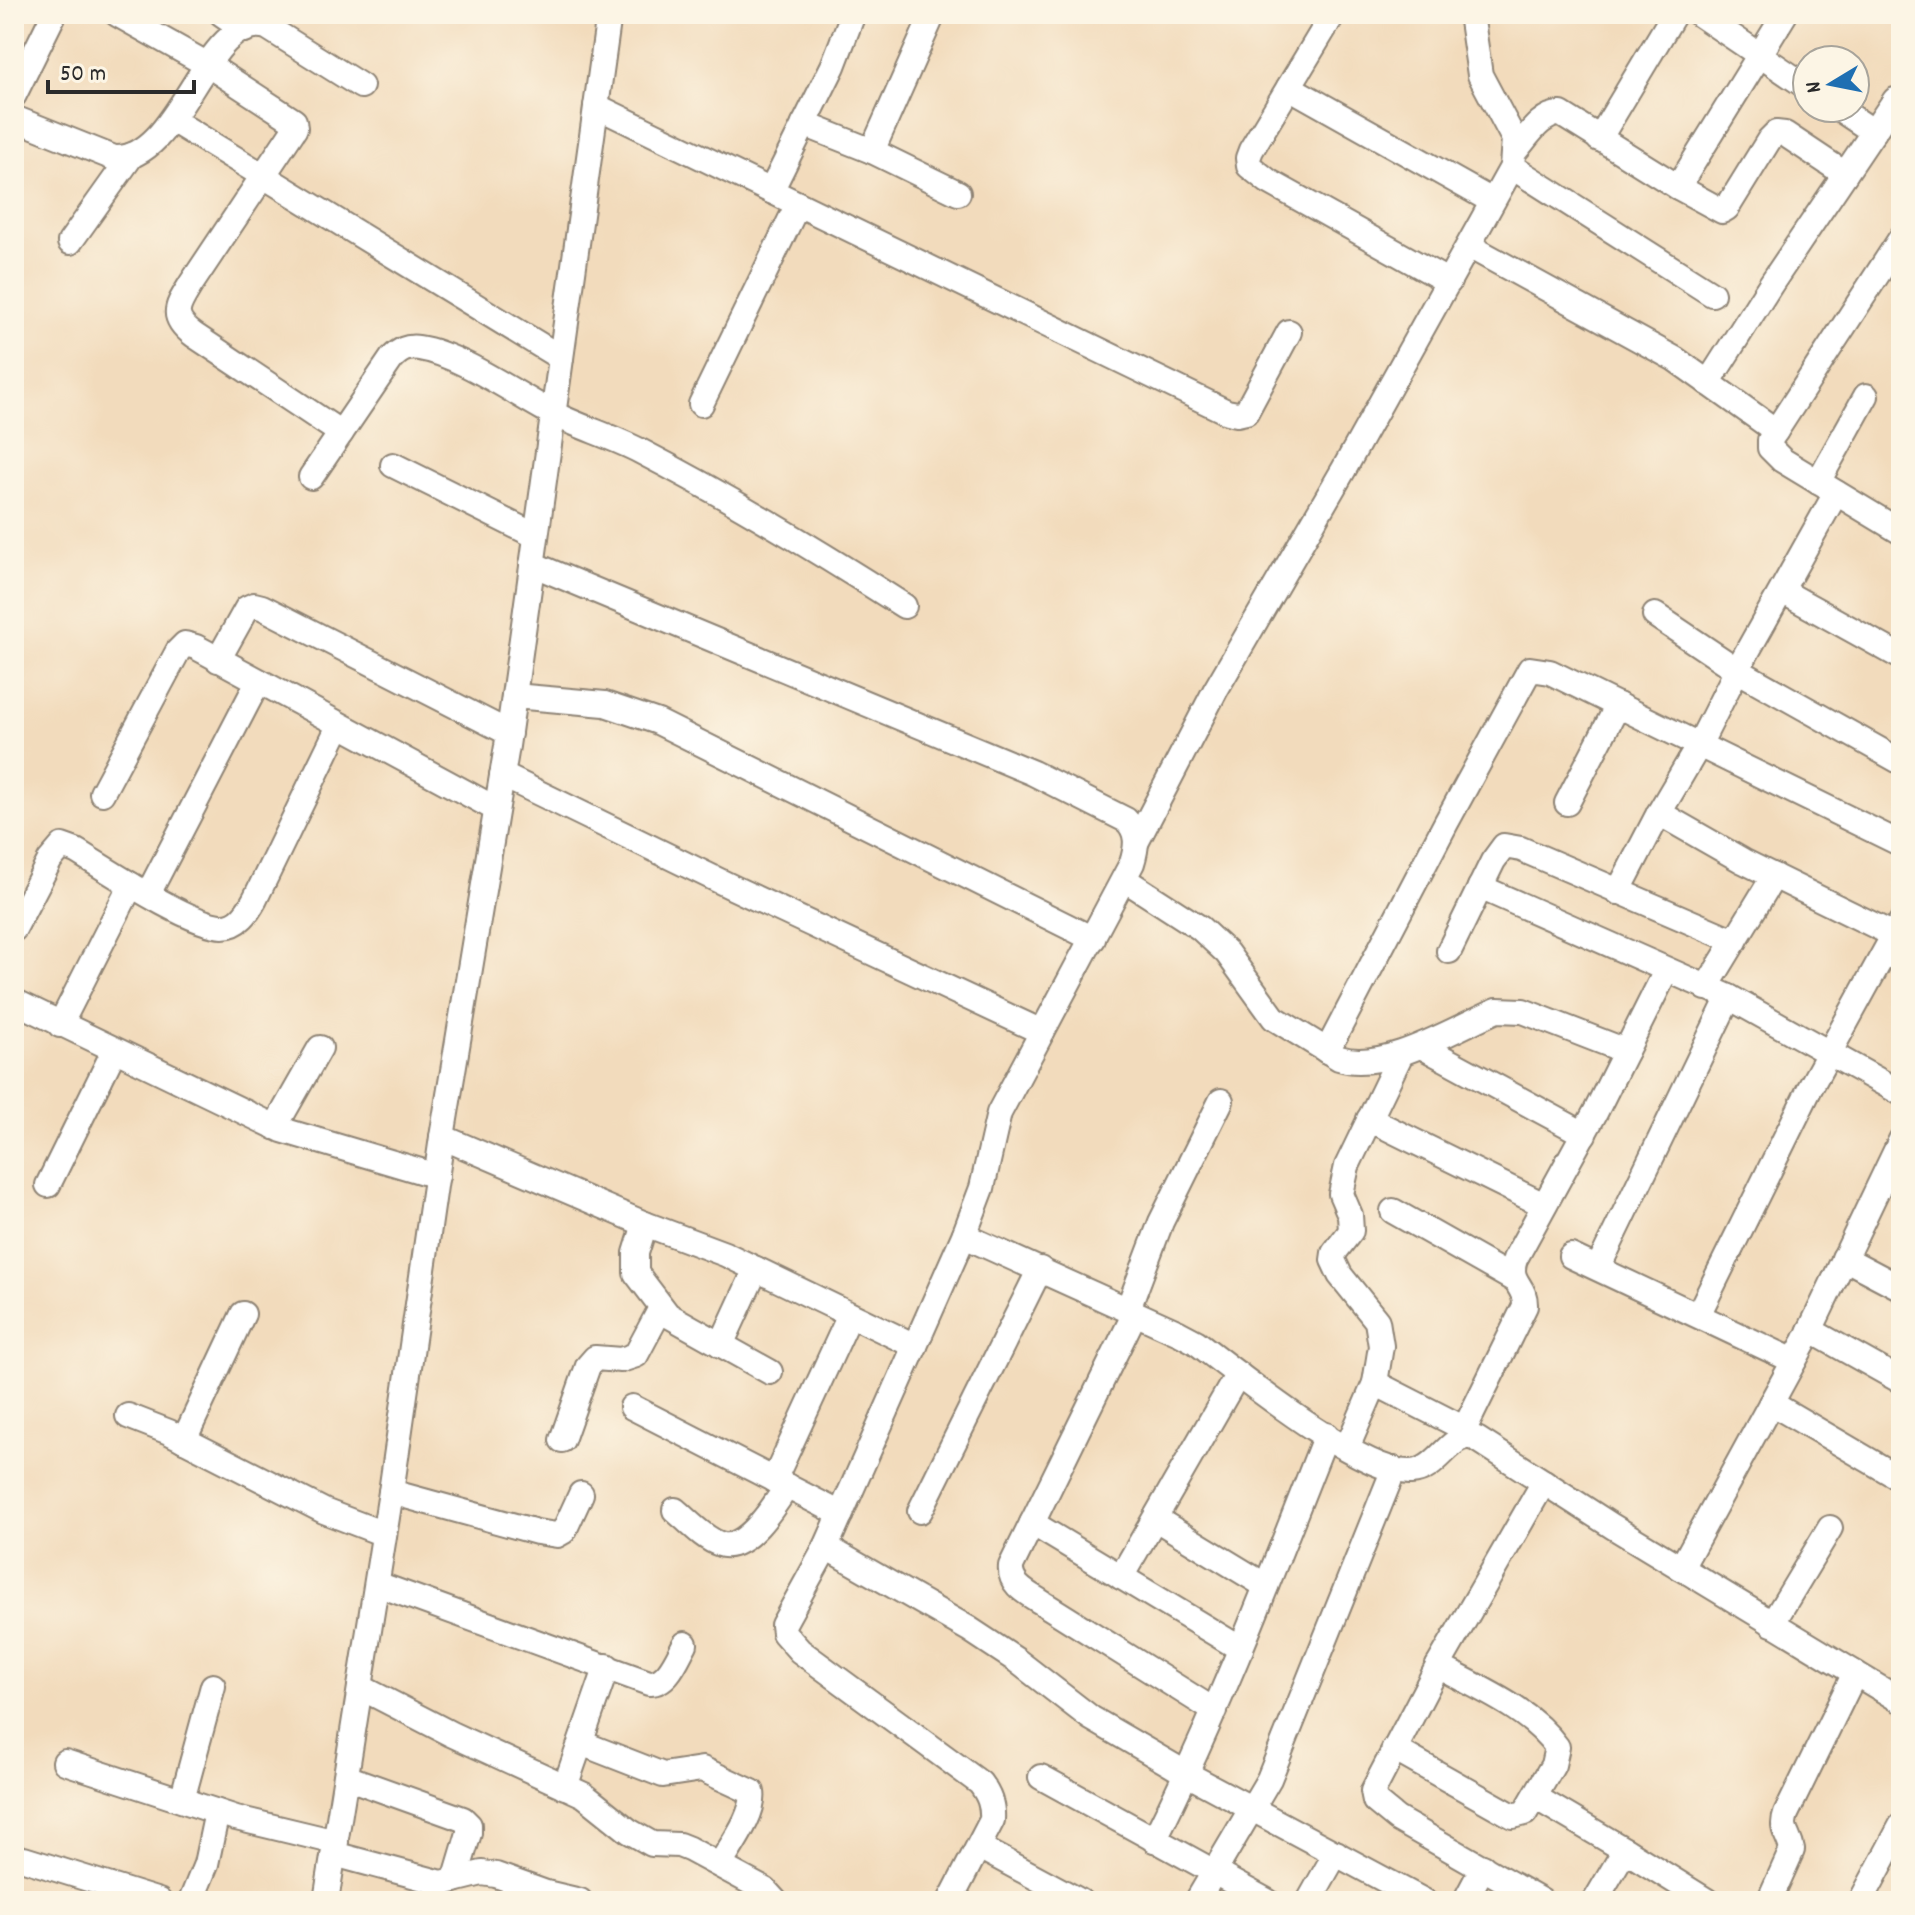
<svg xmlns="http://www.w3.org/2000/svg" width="1915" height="1915" font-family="Dekko,sans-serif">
  <rect width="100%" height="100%" fill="#fcf5e5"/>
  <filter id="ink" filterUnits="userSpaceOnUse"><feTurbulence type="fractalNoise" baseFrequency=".0125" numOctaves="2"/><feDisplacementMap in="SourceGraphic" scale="16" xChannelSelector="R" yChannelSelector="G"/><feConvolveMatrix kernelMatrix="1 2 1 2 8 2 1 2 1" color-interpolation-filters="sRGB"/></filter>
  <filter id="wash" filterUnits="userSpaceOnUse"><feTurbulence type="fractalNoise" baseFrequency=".006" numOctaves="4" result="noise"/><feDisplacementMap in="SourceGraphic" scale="32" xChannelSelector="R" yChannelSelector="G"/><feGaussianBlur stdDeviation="1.8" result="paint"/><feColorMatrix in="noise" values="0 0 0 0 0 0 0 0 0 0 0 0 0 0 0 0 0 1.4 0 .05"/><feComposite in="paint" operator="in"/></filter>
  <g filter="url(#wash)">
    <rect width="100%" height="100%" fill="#f2dbbc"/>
  </g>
  <g filter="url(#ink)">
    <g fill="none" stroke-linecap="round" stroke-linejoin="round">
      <g stroke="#8e8374" stroke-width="28">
        <g id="minor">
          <path d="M117 14 208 65 294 121 295 128 191 284C177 307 169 316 194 335L341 433"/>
          <polyline points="222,14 245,30"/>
          <polyline points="1333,14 1251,150 1248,158 1249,166 1268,181 1449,282"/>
          <polyline points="1699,14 1807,87"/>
          <polyline points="1289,87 1492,201"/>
          <polyline points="14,95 54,14"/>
          <polyline points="596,106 1227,412 1237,414 1246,412 1289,332"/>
          <polyline points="1838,108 1874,132"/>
          <path d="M14 118 114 158C181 162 205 10 267 27L361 86"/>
          <polyline points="172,120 561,358"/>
          <polyline points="804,124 872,151 958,193"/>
          <polyline points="1599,139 1674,14"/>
          <polyline points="872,151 933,14"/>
          <path d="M1515 151C1527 138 1541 113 1561 114L1678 187 1722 211 1727 208 1769 140 1776 133 1785 134 1845 174"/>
          <polyline points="1512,167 1712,294"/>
          <polyline points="1678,187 1785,14"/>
          <polyline points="771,191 833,66 853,14"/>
          <polyline points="1901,238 1770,440 1770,448 1782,460 1901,532"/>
          <polyline points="70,242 132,155"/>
          <polyline points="1469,246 1675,359 1776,431"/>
          <polyline points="1708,383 1771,284 1895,100"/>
          <polyline points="701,404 798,204"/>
          <polyline points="393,465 536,536"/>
          <path d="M311 477 392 358C400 350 407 346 419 348 459 354 514 393 550 412 579 427 611 436 640 451 731 498 818 551 904 606"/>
          <polyline points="1818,482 1866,396"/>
          <path d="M532 564 1033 773 1126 820C1139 832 1137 847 1132 863L999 1113 982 1188 965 1233 969 1238 1179 1333 1196 1342C1238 1374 1361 1474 1411 1472 1440 1471 1452 1427 1477 1439L1612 1526 1901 1701"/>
          <polyline points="1782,591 1901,657"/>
          <polyline points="1655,615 1737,670 1901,762"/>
          <polyline points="218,660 247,608 254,605 262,607 509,733"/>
          <polyline points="514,696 605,704 658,722 1093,939"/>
          <polyline points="502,775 734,888 1042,1032"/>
          <polyline points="102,793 178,651 185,644 196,647 496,809"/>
          <polyline points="1567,803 1618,705"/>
          <polyline points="1659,813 1743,861 1894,935"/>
          <polyline points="1137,841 1215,691 1344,469 1512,167 1514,139 1480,75 1471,14"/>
          <path d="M1124 879 1200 928 1227 953 1274 1018 1339 1058C1384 1073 1455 1028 1497 1010L1523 1011 1626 1051"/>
          <polyline points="1480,887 1729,997 1901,1093"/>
          <polyline points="1618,892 1659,813 1699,745 1737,670 1836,493"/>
          <polyline points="148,894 258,682"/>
          <path d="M14 929 50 860 62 846 76 851C106 869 191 926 223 926 239 926 248 912 255 899L339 726"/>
          <polyline points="1449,951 1493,861 1504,846 1521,849 1735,941"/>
          <polyline points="1706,988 1774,876"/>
          <polyline points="14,1001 282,1130 437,1176"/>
          <polyline points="60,1025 131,885"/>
          <polyline points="1421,1046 1584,1134"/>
          <polyline points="1327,1051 1446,823 1530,669 1550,672 1901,844"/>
          <polyline points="1369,1119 1544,1205"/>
          <polyline points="275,1127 320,1048"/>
          <polyline points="442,1137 645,1224 725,1254 915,1346"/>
          <polyline points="48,1185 114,1051"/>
          <polyline points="1393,1211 1513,1279"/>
          <polyline points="645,1224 636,1253 636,1273 668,1315 770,1372"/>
          <polyline points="1571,1256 1794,1361"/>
          <polyline points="1844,1258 1901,1288"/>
          <polyline points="1598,1268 1729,997"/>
          <polyline points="1128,1309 1161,1222 1221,1101"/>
          <path d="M1135 1313 1011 1566C1009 1585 1027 1593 1041 1602L1215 1711"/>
          <polyline points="1698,1315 1810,1088 1901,922"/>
          <polyline points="1810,1330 1901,1381"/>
          <polyline points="721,1345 756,1269"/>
          <polyline points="1375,1383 1465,1429"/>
          <polyline points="1771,1403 1901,1479"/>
          <polyline points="632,1407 841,1514"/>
          <polyline points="128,1416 169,1432 324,1511 384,1534"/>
          <path d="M1461 1436 1525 1306C1526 1284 1507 1283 1515 1259L1596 1111 1666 971"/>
          <polyline points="184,1440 243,1314"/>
          <polyline points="562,1440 588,1366 595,1358 621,1360 636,1355 661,1308"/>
          <polyline points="1347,1448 1375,1383 1381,1346 1377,1321 1340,1275 1333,1260 1334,1253 1351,1231 1350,1215 1341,1194 1347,1166 1401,1054"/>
          <polyline points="774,1480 850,1315"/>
          <polyline points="391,1492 537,1532 557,1535 564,1531 581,1494"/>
          <path d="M675 1510C688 1521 704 1539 720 1544 745 1553 775 1505 787 1486"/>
          <polyline points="920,1511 1040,1269"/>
          <polyline points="1156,1519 1266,1586"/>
          <polyline points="1032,1523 1241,1649"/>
          <polyline points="826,1547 969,1629 1016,1660 1091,1718 1187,1774 1424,1901"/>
          <polyline points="1681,1568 1805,1341 1901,1140"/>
          <polyline points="1121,1577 1238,1374"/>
          <path d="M377 1584 649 1683C668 1684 677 1658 685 1644"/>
          <polyline points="1772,1624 1830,1528"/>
          <polyline points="360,1687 451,1734 584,1795 629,1831 652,1844 679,1845 689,1849 765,1890 775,1901"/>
          <path d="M581 1743 663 1775 702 1769 752 1792C756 1813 730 1847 720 1865"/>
          <path d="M1394 1749 1513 1816 1525 1813 1553 1765 1557 1747C1530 1709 1478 1688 1438 1666"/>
          <polyline points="65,1762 236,1818 336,1842"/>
          <polyline points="346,1777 463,1819 469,1825 469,1833 455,1880"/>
          <polyline points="1041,1777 1267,1901"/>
          <polyline points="565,1787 607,1666"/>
          <polyline points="1535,1797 1625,1850 1707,1901"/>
          <polyline points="182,1800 213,1686"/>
          <path d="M1154 1840C1220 1708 1272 1572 1326 1435"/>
          <polyline points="979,1847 1080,1901"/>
          <polyline points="334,1854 442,1883 482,1873 496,1875 546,1893 580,1901"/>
          <polyline points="24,1859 159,1901"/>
          <polyline points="191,1901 206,1864 217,1812"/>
          <polyline points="326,1901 391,1492 442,1137 507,746 609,14"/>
          <path d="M950 1901 992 1820C993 1805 989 1795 980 1783L800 1651 784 1633 783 1625 826 1547 965 1233"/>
          <polyline points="1197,1901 1269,1779 1394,1469"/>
          <polyline points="1309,1901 1336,1853"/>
          <polyline points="1465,1901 1483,1867"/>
          <polyline points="1541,1901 1397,1819 1375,1801 1373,1791 1438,1666 1544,1482"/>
          <polyline points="1595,1901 1625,1850"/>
          <path d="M1769 1901 1792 1850C1789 1834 1780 1831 1786 1814L1855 1673"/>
          <polyline points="1861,1901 1901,1826"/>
        </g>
      </g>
      <use href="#minor" stroke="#fff" stroke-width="24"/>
    </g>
  </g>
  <rect width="1915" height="1915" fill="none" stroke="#fcf5e5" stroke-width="48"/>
  <g transform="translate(1831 84) rotate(260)"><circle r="38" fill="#fcf5e5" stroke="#a8a49b" stroke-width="2"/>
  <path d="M0-6L14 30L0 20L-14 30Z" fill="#1f6fb2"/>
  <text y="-12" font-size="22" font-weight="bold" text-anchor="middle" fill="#2b2b2b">N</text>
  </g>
  <path d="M48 80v12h146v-12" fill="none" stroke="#2b2b2b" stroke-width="4"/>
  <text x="60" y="80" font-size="24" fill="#2b2b2b" stroke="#fcf5e5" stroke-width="6" paint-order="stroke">50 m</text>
</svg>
